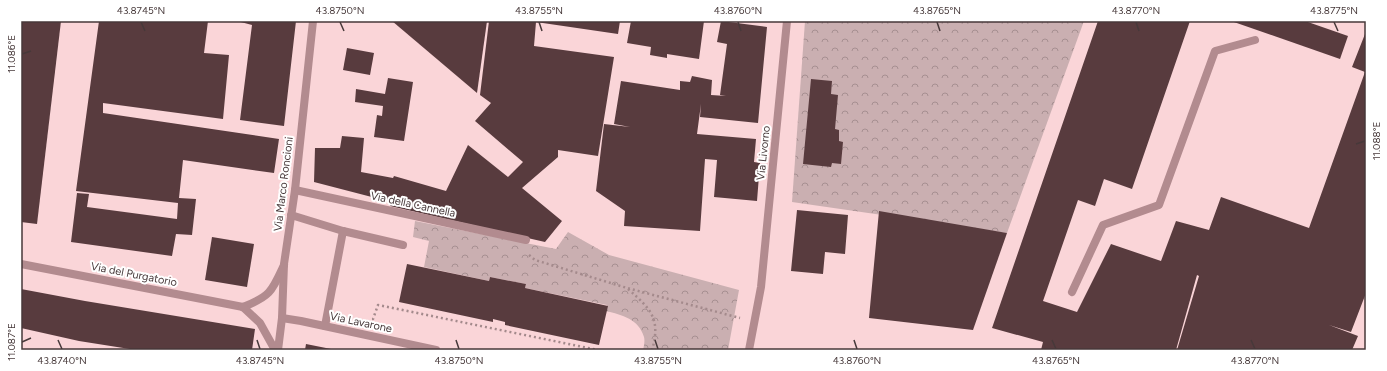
<svg xmlns="http://www.w3.org/2000/svg" width="1387" height="371" font-family="Figtree,sans-serif">
  <defs>
    <pattern id="park-crowns" width="20" height="18" patternUnits="userSpaceOnUse"><rect width="20" height="18" fill="#caafb1"/><path d="M2 6a3 3 0 1 1 6 0M12 15a3 3 0 1 1 6 0" fill="none" stroke="#a68f91"/></pattern>
  </defs>
  <rect width="100%" height="100%" fill="#fad5d8"/>
  <g fill="url(#park-crowns)">
    <polygon points="805,21 1084,21 1007,233 792,202"/>
    <path d="M415 221 556 249 568 232 609 255 739 290 728 350H643C644 346 645 341 644 337 639 319 622 315 606 311L607 305 525 288 526 284 490 277 489 281 424 267 429 241 413 237Z"/>
  </g>
  <g fill="#583b3e">
    <polygon points="21,21 61,21 37,224 21,222"/>
    <polygon points="99,21 208,21 204,53 229,55 223,119 103,103 103,113 279,139 274,173 183,160 179,198 196,199 192,235 176,234 172,256 71,242 77,193 89,194 87,207 177,219 178,203 76,191"/>
    <polygon points="237,21 296,21 284,126 240,120 252,25"/>
    <polygon points="392,21 487,21 477,93"/>
    <polygon points="489,21 620,21 618,34 536,22 534,46 614,57 598,156 558,150 558,157 522,188 562,221 545,242 390,206 391,202 314,182 315,148 340,148 342,136 364,138 361,172 393,178 394,176 446,191 468,145 508,177 523,162 475,121 491,103 480,95"/>
    <polygon points="631,21 704,21 699,59 667,54 667,58 650,55 651,47 627,43"/>
    <polygon points="721,21 767,27 758,123 700,117 701,104 697,134 756,139 754,162 760,163 757,201 714,197 717,160 705,159 700,231 624,226 625,211 596,191 604,124 630,127 614,124 621,81 680,90 680,81 690,82 692,76 712,80 711,95 726,96 720,95 727,44 717,42"/>
    <polygon points="1098,21 1190,21 1132,189 1104,179 1095,206 1078,200 1043,301 1077,312 1111,244 1161,261 1176,221 1209,230 1221,197 1309,228 1365,72 1352,67 1365,34 1366,34 1366,293 1351,332 1329,325 1358,336 1352,350 1177,350 1199,276 1197,275 1176,350 1041,350 1043,342 992,328"/>
    <polygon points="1231,21 1305,21 1348,36 1340,59"/>
    <polygon points="347,48 374,53 370,75 343,70"/>
    <polygon points="388,78 413,82 404,141 374,137 377,115 382,116 383,106 355,102 356,89 385,94"/>
    <polygon points="811,79 832,81 831,94 838,95 835,129 839,130 839,141 843,142 841,164 832,163 831,167 803,164"/>
    <polygon points="797,210 848,215 845,254 825,252 823,274 791,271"/>
    <polygon points="879,211 1007,233 973,330 869,318"/>
    <polygon points="212,237 254,244 247,287 205,280"/>
    <polygon points="407,264 489,281 490,277 526,284 525,288 608,306 599,345 505,325 505,322 493,319 493,322 399,302"/>
    <polygon points="21,289 85,301 255,329 252,350 136,350 79,341 21,328"/>
    <polygon points="306,344 331,349 331,350 305,350"/>
  </g>
  <g fill="none" stroke-linecap="round" stroke-linejoin="round">
    <g stroke="#a48a8c" stroke-width="2.5" stroke-dasharray="2 3" stroke-linecap="butt">
      <polyline points="529,255 535,260 627,288 740,318"/>
      <path d="M628 289C651 309 661 319 652 350"/>
      <polyline points="372,319 373,319 378,305 598,350"/>
    </g>
    <g stroke="#b28b8f" stroke-width="8">
      <polyline points="291,215 343,231 403,245"/>
      <polyline points="1072,292 1103,225 1159,205 1215,51 1255,40"/>
      <polyline points="325,326 343,231"/>
    </g>
    <g stroke="#b28b8f" stroke-width="8">
      <polyline points="295,190 526,240"/>
      <polyline points="21,264 243,307"/>
      <path d="M243 307C271 296 272 291 284 265"/>
      <polyline points="243,307 260,323 275,350"/>
      <polyline points="282,318 301,321 436,350"/>
      <polyline points="749,350 761,287 787,21"/>
    </g>
    <polyline stroke="#b28b8f" stroke-width="8" points="278,350 282,318 284,264 295,190 313,21"/>
  </g>
  <path fill="none" stroke="#47393a" stroke-width="1.5" d="M141 22 145 31M340 22 344 31M539 22 542 31M738 22 741 31M937 22 940 31M1136 22 1139 31M1334 22 1338 31M22 54 31 51M1356 144 1365 141M58 340 62 349M257 340 260 349M456 340 459 349M655 340 658 349M854 340 857 349M1052 340 1056 349M1251 340 1255 349M22 342 31 338"/>
  <g text-anchor="middle" stroke-width="4" stroke-linejoin="round" paint-order="stroke">
    <g font-size="11" fill="#47393a" stroke="#fff">
      <text transform="translate(763 153) rotate(-84)" y="4">Via Livorno</text>
      <text transform="translate(283 184) rotate(-83)" y="4">Via Marco Roncioni</text>
      <text transform="translate(413 204) rotate(12)" y="4">Via della Cannella</text>
      <text transform="translate(134 274) rotate(11)" y="4">Via del Purgatorio</text>
      <text transform="translate(361 322) rotate(12)" y="4">Via Lavarone</text>
    </g>
  </g>
  <rect width="1387" height="371" fill="none" stroke="#ffffff" stroke-width="44"/>
  <rect x="22" y="22" width="1343" height="327" fill="none" stroke="#47393a" stroke-width="1.5"/>
  <g font-size="10" text-anchor="middle" fill="#47393a">
    <text x="141" y="14">43.8745°N</text>
    <text x="340" y="14">43.8750°N</text>
    <text x="539" y="14">43.8755°N</text>
    <text x="738" y="14">43.8760°N</text>
    <text x="937" y="14">43.8765°N</text>
    <text x="1136" y="14">43.8770°N</text>
    <text x="1334" y="14">43.8775°N</text>
    <text transform="translate(11 54) rotate(-90)" y="4">11.086°E</text>
    <text transform="translate(1376 141) rotate(-90)" y="4">11.088°E</text>
    <text transform="translate(11 342) rotate(-90)" y="4">11.087°E</text>
    <text x="62" y="364">43.8740°N</text>
    <text x="260" y="364">43.8745°N</text>
    <text x="459" y="364">43.8750°N</text>
    <text x="658" y="364">43.8755°N</text>
    <text x="857" y="364">43.8760°N</text>
    <text x="1056" y="364">43.8765°N</text>
    <text x="1255" y="364">43.8770°N</text>
  </g>
</svg>
